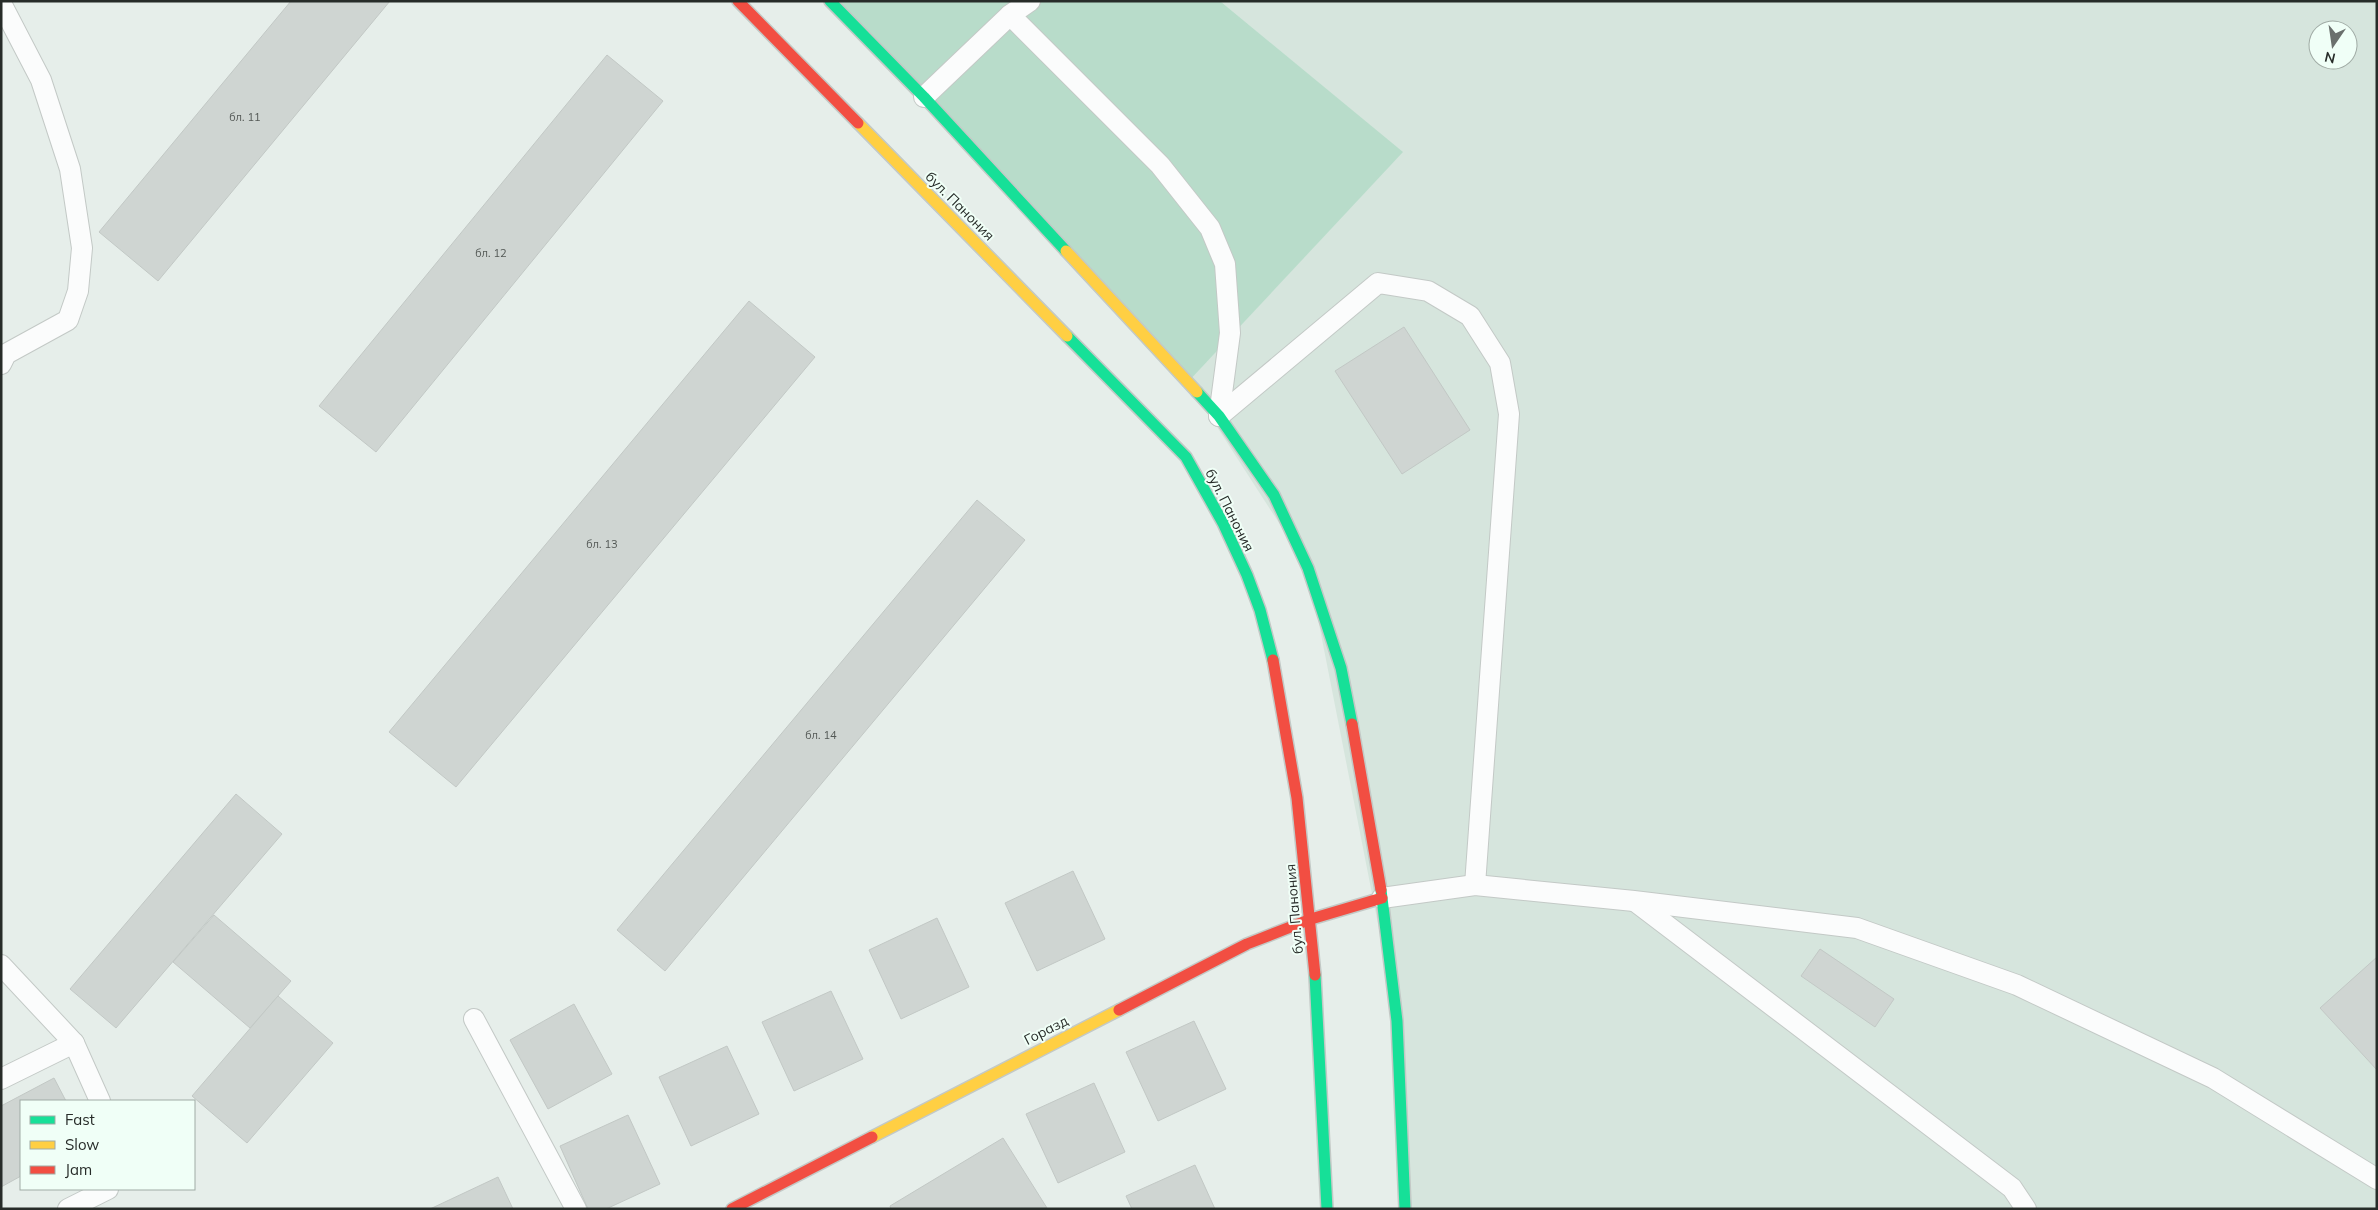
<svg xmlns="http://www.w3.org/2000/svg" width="2378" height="1210" font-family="Mulish,sans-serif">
  <rect width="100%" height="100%" fill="#e6eeea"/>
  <path fill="#d6e5dd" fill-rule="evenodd" d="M1220 1H2377V1209H1405L1397 1021 1308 568 1188 382 1402 152ZM2318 30H2348V60H2318Z"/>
  <polygon fill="#b8dcca" points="830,1 1220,1 1403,152 1188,382"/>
  <g fill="#cfd5d2" stroke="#c2c8c5">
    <polygon points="291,1 390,1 158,281 99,232"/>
    <polygon points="607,55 663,101 376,452 319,406"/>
    <polygon points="749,301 815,357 456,787 389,732"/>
    <polygon points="1404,327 1470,430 1402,474 1335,371"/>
    <polygon points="977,500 1025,540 665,971 617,930"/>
    <polygon points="236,794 282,834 116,1028 70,989"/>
    <polygon points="1073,871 1105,939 1037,971 1005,903"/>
    <polygon points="214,915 291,981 250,1028 173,962"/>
    <polygon points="937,918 969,987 901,1019 869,950"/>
    <polygon points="1820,949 1894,999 1875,1027 1801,976"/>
    <polygon points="2377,957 2377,1070 2320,1008"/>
    <polygon points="831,991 863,1059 794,1091 762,1022"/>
    <polygon points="278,996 333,1043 247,1143 192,1096"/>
    <polygon points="574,1004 612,1074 548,1109 510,1040"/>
    <polygon points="1194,1021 1226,1089 1158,1121 1126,1052"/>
    <polygon points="727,1046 759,1114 691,1146 659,1077"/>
    <polygon points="54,1078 66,1101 21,1101 21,1176 1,1187 1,1106"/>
    <polygon points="1094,1083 1125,1152 1058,1183 1026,1114"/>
    <polygon points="628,1115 660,1184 606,1209 588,1209 560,1146"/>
    <polygon points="1003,1138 1047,1208 891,1209 890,1206"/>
    <polygon points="1195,1165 1215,1209 1132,1209 1126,1196"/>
    <polygon points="498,1177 513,1209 430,1209"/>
  </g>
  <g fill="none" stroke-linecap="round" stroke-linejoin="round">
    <g stroke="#c3c9c6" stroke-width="22">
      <g id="lane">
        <polyline points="1,3 41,80 70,169 82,248 78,291 68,320 6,354 1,364"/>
        <polyline points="1010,15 1160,165 1210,228 1225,264 1230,333 1219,416"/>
        <polyline points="924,97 1010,15 1030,1"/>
        <polyline points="1219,416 1378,283 1428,291 1470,316 1500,363 1509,414 1475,885"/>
        <polyline points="1382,898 1475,885 1634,901 1857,928 2017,985 2213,1078 2377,1179"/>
        <polyline points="1636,902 2012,1188 2026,1209"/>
        <polyline points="1,965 74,1043 100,1101"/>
        <polyline points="474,1019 576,1209"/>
        <polyline points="1,1079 74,1043"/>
        <polyline points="68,1209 108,1189"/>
      </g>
    </g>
    <g stroke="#c3c9c6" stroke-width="14">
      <g id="fast">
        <polyline points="830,1 924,97 1066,251"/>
        <polyline points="1067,336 1186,457 1223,523 1247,575 1260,610 1273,660"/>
        <polyline points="1197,392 1219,416 1274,495 1308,568 1341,668 1352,724"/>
        <polyline points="1381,890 1397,1021 1405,1209"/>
        <polyline points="1315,975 1327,1209"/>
      </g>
    </g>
    <g stroke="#c3c9c6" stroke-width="14">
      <g id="slow">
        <polyline points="858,123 1067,336"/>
        <polyline points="1066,251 1197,392"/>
        <polyline points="872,1137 1119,1010"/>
      </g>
    </g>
    <g stroke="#c3c9c6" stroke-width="14">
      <g id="jam">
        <polyline points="738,1 858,123"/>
        <polyline points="1273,660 1297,798 1315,975"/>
        <polyline points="1352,724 1381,890"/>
        <polyline points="1119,1010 1247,944 1311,919 1382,898"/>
        <polyline points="732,1209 872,1137"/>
      </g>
    </g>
    <use href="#lane" stroke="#fbfcfc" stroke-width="20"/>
    <use href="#fast" stroke="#16e098" stroke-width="11"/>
    <use href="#slow" stroke="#ffcf43" stroke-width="11"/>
    <use href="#jam" stroke="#f24e42" stroke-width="11"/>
  </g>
  <g text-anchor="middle" stroke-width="4" stroke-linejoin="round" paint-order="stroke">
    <g font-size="11" fill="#535855">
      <text x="245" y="121">бл. 11</text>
      <text x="491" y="257">бл. 12</text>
      <text x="602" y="548">бл. 13</text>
      <text x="821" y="739">бл. 14</text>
    </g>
    <g font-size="14" fill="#272c29" stroke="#f0fff7">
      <text transform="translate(960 206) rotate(45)" y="5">бул. Панония</text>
      <text transform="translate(1230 510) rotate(63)" y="5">бул. Панония</text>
      <text transform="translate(1294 909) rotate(-95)" y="5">бул. Панония</text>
      <text transform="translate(1046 1030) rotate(-27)" y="5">Горазд</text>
    </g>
  </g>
  <rect width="2378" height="1210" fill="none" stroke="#272c29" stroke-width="5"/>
  <rect x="20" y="1100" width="175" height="90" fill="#f0fff7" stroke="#a0aba5"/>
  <rect x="30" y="1116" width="25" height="8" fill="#16e098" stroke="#a0aba5"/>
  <text x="65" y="1125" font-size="15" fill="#272c29">Fast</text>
  <rect x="30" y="1141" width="25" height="8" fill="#ffcf43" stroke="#a0aba5"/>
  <text x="65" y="1150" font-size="15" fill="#272c29">Slow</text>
  <rect x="30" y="1166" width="25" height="8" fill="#f24e42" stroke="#a0aba5"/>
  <text x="65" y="1175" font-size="15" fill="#272c29">Jam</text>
  <g transform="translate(2333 45) rotate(193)"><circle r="24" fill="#f0fff7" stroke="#a0aba5"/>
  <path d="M0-4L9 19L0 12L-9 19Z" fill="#6a706d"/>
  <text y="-8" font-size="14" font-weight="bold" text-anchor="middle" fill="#272c29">N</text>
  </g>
</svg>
